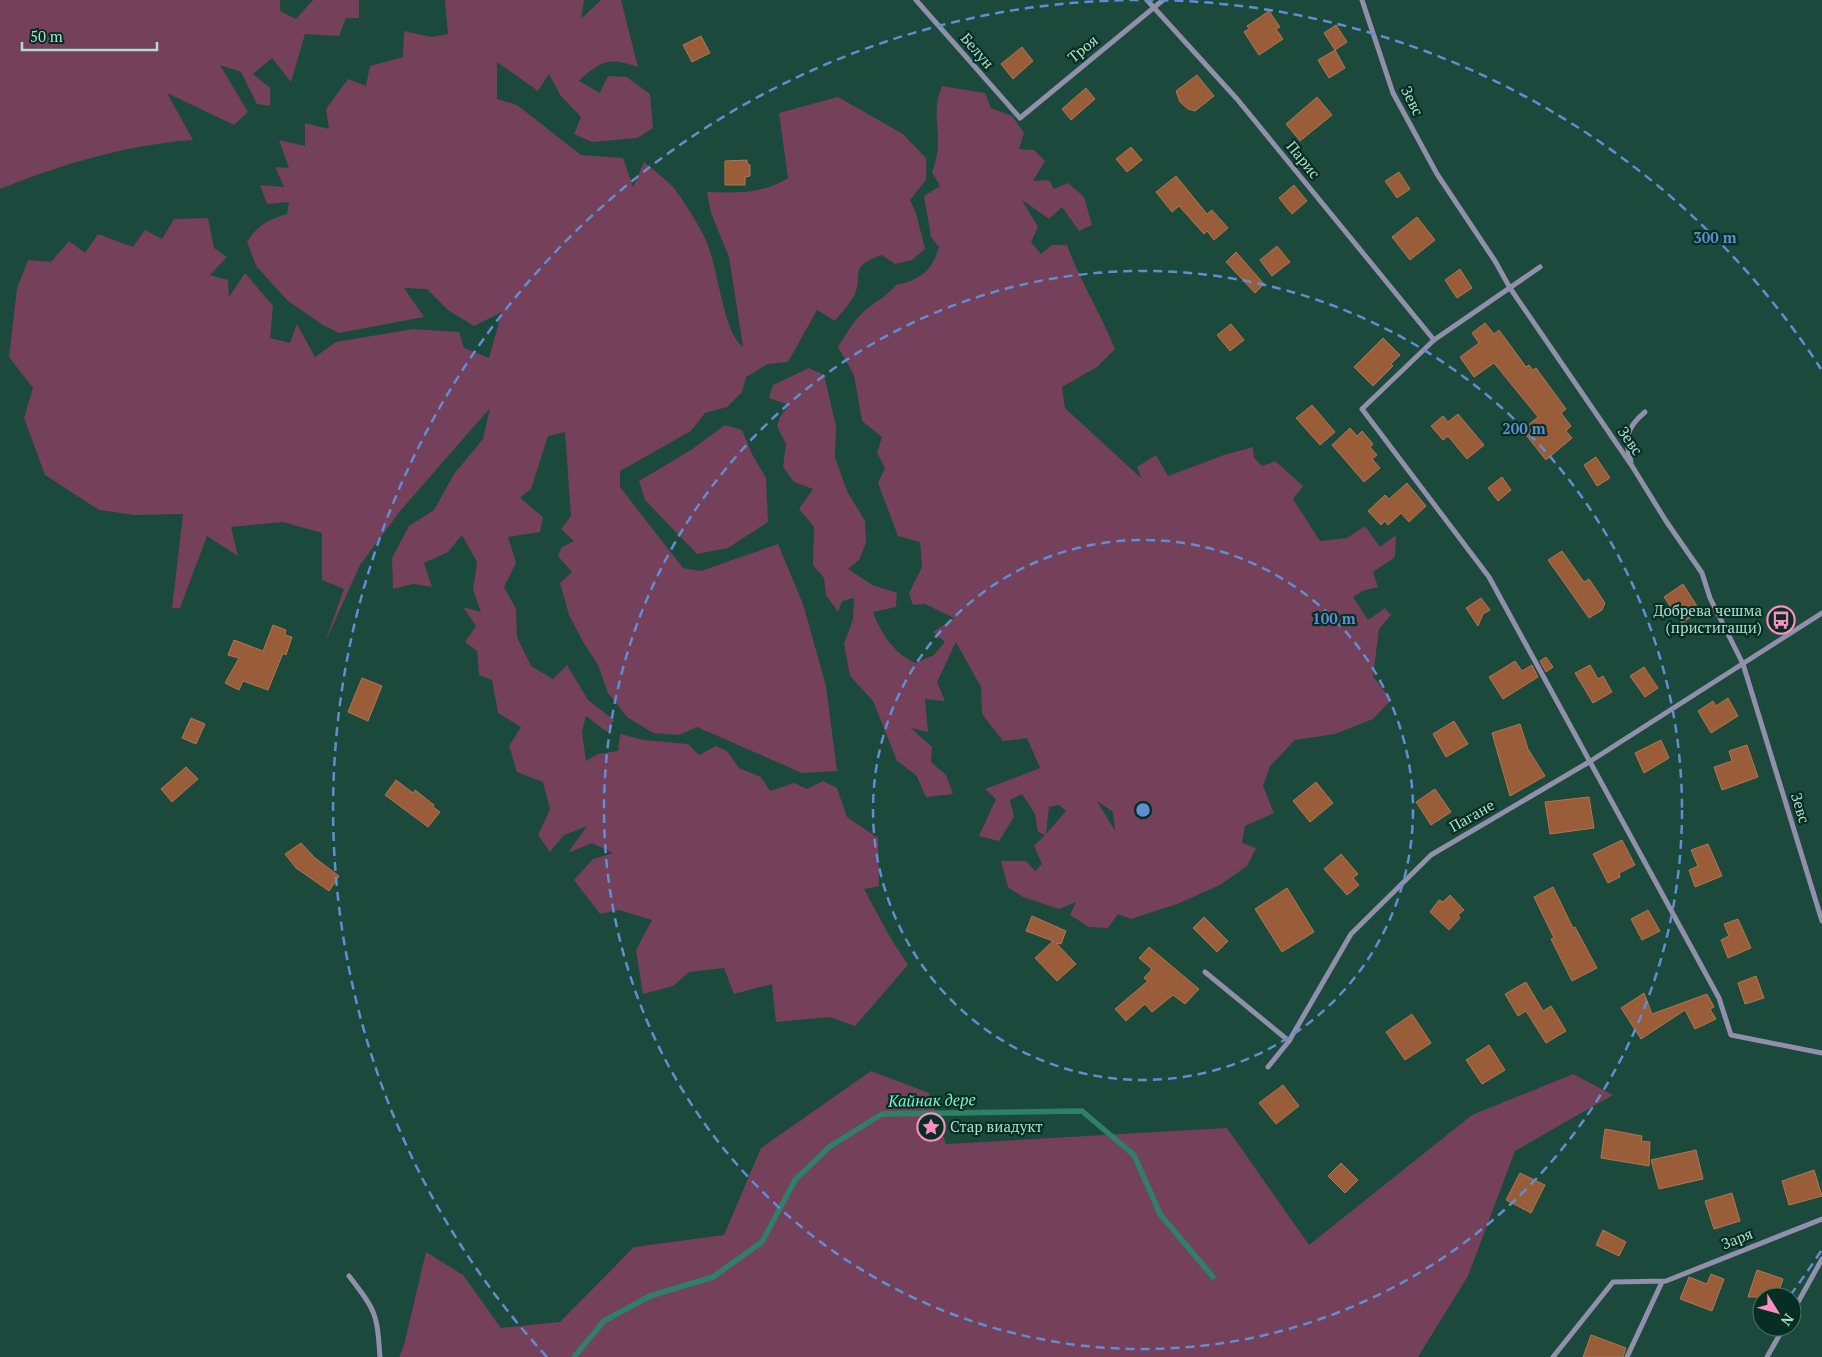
<svg xmlns="http://www.w3.org/2000/svg" width="1822" height="1357" font-family="'PT Serif',serif">
  <rect width="100%" height="100%" fill="#1b493b"/>
  <g fill="#74405a" fill-rule="evenodd">
    <path d="M0 0H280V11L296 19 313 0H359V18H346L339 36 305 34 291 82 272 58 253 74 270 88V106L257 104 241 72 220 65 248 112 234 125 167 93 193 140C125 145 63 164 0 189Z"/>
    <path d="M445 0H584L581 19 601 0H621L638 67C609 57 601 60 579 81L600 93 608 76 627 77 650 94 653 128 637 138 592 142 574 134 581 117 560 95 549 74 538 91 497 62V99L517 105 581 155 623 158 633 187 644 162C653 170 665 178 673 187 682 198 697 222 704 236 718 261 722 332 743 347L729 257 711 213 707 192C738 193 762 194 788 178L779 113 838 97 903 134 926 158V180L910 200 916 213 925 249 912 260 895 264 882 255C846 267 865 275 854 296 849 305 841 313 835 321L817 310 788 362 768 364 746 377 742 392 727 407 705 413 691 431 620 471V487L683 568 701 571 778 544 803 604 826 686 837 771 802 773 697 727 679 735 653 733 627 717 608 693 598 665 583 642 569 615 560 583 572 572 558 556 562 547 574 541 561 529 571 516 565 432 548 436 531 489 520 498 543 517 540 532 508 537 516 563 504 587 516 609 517 637 531 666 553 679 567 665 588 700 614 720 607 732 586 716 582 732 586 761 598 754 618 751 620 734 644 740 688 744 699 755 716 746 727 751 739 768 761 777 770 791 794 783 807 789 823 781 837 788 847 817 878 838 879 886 864 889 891 939 908 965 855 1026 830 1017 776 1022 772 984 734 994 724 968 689 972 673 986 643 994 636 950 652 920 619 910 600 914 574 880 593 859 613 853 592 843 568 853 587 826 564 835 550 852 538 835 550 809 543 782 517 772 509 746 521 727 498 713 492 680 479 675 477 651 465 642 476 626 463 607 481 612 473 590 477 562 462 535 448 552 424 563 432 587 413 584 393 589 392 558 409 526 434 510 454 474 483 439 490 408 401 510 360 565 324 645 344 589 322 580V533L283 522 231 527 238 556 207 536 180 608H172L183 514 135 515 99 510 45 475 24 418 33 388 9 357 17 288 28 260 51 262 69 241 85 253 98 234 133 247 145 230 162 239 174 219 208 218 214 248 227 257 210 275 228 280 229 297 245 273 273 306 270 338 290 343 297 324 315 357 336 342 413 329 459 332 464 348 489 358 502 312 474 326 448 310 427 289 404 288 424 317 339 333 323 325 288 301 256 266 247 242C257 226 268 219 287 214L289 202 267 204 260 185 284 187 275 167 289 168 279 140 305 146V123L329 129 326 109 348 79 366 86 370 66 403 57 404 31 432 37 448 34Z"/>
    <path d="M942 86 985 93 991 108 1012 116 1024 133 1019 149 1034 150 1045 161 1033 181 1049 180 1054 189 1068 183 1084 197 1092 225 1079 231 1062 207 1049 219 1022 200 1038 227 1031 242 1041 254 1052 245H1067C1080 281 1101 314 1115 349L1097 367 1062 387 1065 408 1141 478 1137 467 1156 455 1168 476 1224 455 1253 447 1254 458 1262 466 1275 461 1303 486 1293 499 1320 541 1347 538 1365 526 1380 547 1396 535 1395 557 1373 572 1378 587 1362 591 1353 597 1368 620 1385 608 1391 615 1379 629 1373 676 1391 700 1373 719 1335 734 1295 740 1270 766 1263 786 1274 813 1245 826 1242 843 1256 848 1247 866 1220 885 1177 904 1131 919 1118 914 1108 928 1089 927 1070 915 1076 902 1059 909 1023 897 1008 887 1001 861H1026L1035 871 1042 864 1034 846 1045 835 1038 832 1035 814 1022 794 1010 800 1014 817 999 841 979 836 996 799 985 789 1040 768 1027 738 1003 741 982 714 981 687 956 642 937 682 945 701 925 699 928 732 911 728 932 747 931 762 946 775 953 794 926 797 916 775 897 761 873 701 850 676 844 644 853 619 854 598 842 601 838 612 826 595 824 578 813 565 814 527 799 509 813 489 794 482 783 467 786 444 777 426 780 417 789 405 769 398 773 385 809 368 824 375 836 426 835 457 847 491 865 521 866 543 859 560 848 569 872 585 897 593 896 607 873 612C882 635 893 652 915 663L934 655 945 642 933 632 954 618 925 604 913 605 909 593 922 567 920 542 898 536 878 483 885 468 877 453 882 437 862 421 854 375 838 347C846 334 855 318 868 308 878 300 887 296 896 285 920 280 932 271 939 247L931 237 924 196 940 186 932 172C943 144 935 132 937 105 937 99 940 92 942 86ZM1097 801 1113 812 1115 831ZM1059 805 1066 811 1046 834 1049 807Z"/>
    <polygon points="725,425 742,430 752,454 766,478 768,522 728,548 697,554 645,500 639,481 691,450"/>
    <polygon points="871,1071 929,1093 946,1144 1227,1128 1309,1245 1472,1115 1573,1074 1613,1095 1515,1151 1468,1276 1418,1357 399,1357 404,1345 426,1252 463,1275 501,1328 560,1322 634,1247 724,1235 761,1148"/>
  </g>
  <g fill="none" stroke-linecap="round" stroke-linejoin="round">
    <polyline stroke="#2e8168" stroke-width="5.5" points="574,1357 604,1321 650,1296 713,1277 762,1242 795,1180 829,1147 882,1114 1082,1111 1134,1155 1160,1214 1213,1277"/>
  </g>
  <g fill="#9a5d39" stroke="#b47550">
    <polygon points="1269,11 1280,27 1276,29 1283,39 1259,55 1244,32 1249,29 1247,26"/>
    <polygon points="1336,25 1347,42 1335,50 1324,33"/>
    <polygon points="701,36 710,53 692,62 683,45"/>
    <polygon points="1022,47 1033,61 1013,79 1001,64"/>
    <polygon points="1335,50 1345,68 1329,78 1318,60"/>
    <polygon points="1197,75 1214,96 1195,111 1188,109 1180,102 1176,91"/>
    <polygon points="1086,88 1095,99 1071,120 1062,109"/>
    <polygon points="1317,97 1332,115 1300,141 1286,124"/>
    <polygon points="1131,147 1142,160 1127,172 1116,159"/>
    <polygon points="747,160 747,163 750,165 750,176 745,177 745,185 725,185 725,161"/>
    <polygon points="1399,172 1410,189 1397,198 1385,181"/>
    <polygon points="1176,176 1207,214 1212,210 1228,228 1214,240 1207,231 1204,234 1179,206 1172,212 1156,192"/>
    <polygon points="1294,185 1307,201 1292,214 1279,198"/>
    <polygon points="1417,217 1435,240 1410,260 1392,237"/>
    <polygon points="1277,246 1290,262 1272,276 1260,260"/>
    <polygon points="1236,252 1264,284 1255,293 1226,262"/>
    <polygon points="1460,269 1472,288 1457,298 1445,280"/>
    <polygon points="1485,323 1494,334 1499,330 1526,367 1529,365 1533,370 1536,368 1566,409 1561,413 1571,426 1566,431 1572,438 1546,460 1522,430 1538,417 1494,363 1474,377 1460,357 1479,343 1472,333"/>
    <polygon points="1231,324 1244,340 1230,351 1217,335"/>
    <polygon points="1383,338 1400,355 1391,364 1393,366 1373,386 1354,367"/>
    <polygon points="1312,405 1335,432 1320,445 1296,418"/>
    <polygon points="1458,414 1484,445 1467,459 1448,436 1443,440 1431,426 1443,416 1448,422"/>
    <polygon points="1350,428 1357,436 1362,431 1373,444 1370,447 1377,455 1372,459 1380,468 1364,482 1332,445"/>
    <polygon points="1596,457 1610,478 1597,486 1584,465"/>
    <polygon points="1502,477 1511,490 1498,501 1488,488"/>
    <polygon points="1407,483 1426,506 1409,522 1401,513 1388,525 1385,521 1381,525 1368,511 1385,495 1389,499"/>
    <polygon points="1562,551 1584,582 1589,579 1605,603 1602,610 1589,618 1548,560"/>
    <polygon points="1683,584 1700,611 1682,623 1664,597"/>
    <polygon points="1481,598 1490,610 1483,614 1478,626 1466,608"/>
    <polygon points="273,625 286,630 285,635 292,637 286,655 283,653 268,690 243,681 239,690 225,683 239,658 228,655 234,640 263,651"/>
    <polygon points="1546,657 1553,667 1546,672 1540,661"/>
    <polygon points="1515,661 1522,671 1532,665 1538,677 1503,699 1489,677"/>
    <polygon points="1590,665 1598,679 1603,676 1612,692 1593,703 1575,673"/>
    <polygon points="1644,667 1658,688 1645,697 1630,676"/>
    <polygon points="362,678 382,686 368,721 348,712"/>
    <polygon points="1728,698 1738,716 1711,733 1698,711 1713,701 1716,706"/>
    <polygon points="191,718 205,724 196,744 182,738"/>
    <polygon points="1454,721 1468,744 1446,757 1433,734"/>
    <polygon points="1520,724 1528,749 1545,776 1510,796 1492,733"/>
    <polygon points="1661,740 1669,758 1644,773 1635,753"/>
    <polygon points="1747,745 1758,777 1722,790 1714,767 1732,761 1729,751"/>
    <polygon points="186,767 198,779 172,802 161,789"/>
    <polygon points="396,780 413,793 415,790 434,805 433,807 440,812 428,827 385,795"/>
    <polygon points="1316,782 1333,803 1310,822 1293,801"/>
    <polygon points="1435,789 1451,812 1431,825 1416,802"/>
    <polygon points="1589,797 1594,828 1550,834 1545,802"/>
    <polygon points="1622,840 1635,865 1619,873 1620,877 1608,883 1593,854"/>
    <polygon points="301,843 315,858 339,876 329,891 296,868 285,854"/>
    <polygon points="1708,844 1722,876 1695,887 1689,870 1698,866 1691,850"/>
    <polygon points="1341,854 1358,874 1353,878 1359,885 1347,895 1324,869"/>
    <polygon points="1553,887 1573,928 1575,927 1597,968 1572,981 1551,939 1554,938 1534,897"/>
    <polygon points="1287,888 1314,932 1282,952 1255,909"/>
    <polygon points="1450,895 1464,910 1458,915 1460,918 1449,930 1430,912 1439,900 1443,902"/>
    <polygon points="1648,910 1660,931 1642,940 1631,919"/>
    <polygon points="1032,916 1066,931 1061,944 1056,943 1076,964 1057,981 1035,958 1053,941 1026,931"/>
    <polygon points="1204,917 1228,941 1217,952 1193,928"/>
    <polygon points="1738,919 1751,948 1728,958 1721,940 1729,936 1724,924"/>
    <polygon points="1149,947 1199,989 1185,1004 1173,995 1152,1012 1145,1004 1126,1021 1115,1009 1148,981 1144,978 1152,969 1139,958"/>
    <polygon points="1756,976 1764,998 1745,1004 1738,983"/>
    <polygon points="1526,982 1543,1011 1551,1006 1566,1031 1546,1043 1526,1011 1518,1016 1505,994"/>
    <polygon points="1644,993 1652,1014 1707,994 1714,1007 1710,1009 1716,1019 1695,1029 1685,1010 1641,1039 1621,1008"/>
    <polygon points="1412,1014 1431,1043 1405,1060 1386,1032"/>
    <polygon points="1489,1045 1505,1070 1482,1084 1466,1060"/>
    <polygon points="1283,1085 1299,1106 1276,1124 1259,1103"/>
    <polygon points="1605,1129 1642,1136 1641,1141 1650,1142 1649,1166 1601,1158"/>
    <polygon points="1696,1150 1703,1179 1659,1189 1651,1160"/>
    <polygon points="1341,1163 1358,1180 1345,1193 1328,1176"/>
    <polygon points="1814,1170 1822,1196 1789,1205 1782,1181"/>
    <polygon points="1520,1173 1545,1185 1531,1213 1506,1200"/>
    <polygon points="1732,1193 1740,1221 1714,1229 1705,1201"/>
    <polygon points="1603,1230 1626,1242 1619,1256 1596,1245"/>
    <polygon points="1757,1270 1783,1279 1777,1297 1748,1297"/>
    <polygon points="1711,1274 1724,1279 1712,1311 1680,1299 1689,1277 1707,1284"/>
    <polygon points="1591,1335 1626,1348 1623,1357 1583,1357"/>
  </g>
  <g fill="none" stroke-linecap="round" stroke-linejoin="round">
    <g stroke="#928faa" stroke-width="5">
      <polyline points="916,0 1020,118 1163,0"/>
      <polyline points="1147,0 1237,99 1434,340"/>
      <polyline points="1362,0 1393,93 1437,174 1495,261 1510,288 1632,466 1666,521 1702,573 1710,598 1743,664 1822,921"/>
      <polyline points="1540,267 1434,340 1362,409 1489,577 1719,998 1731,1035 1822,1053"/>
      <path d="M1631 462C1624 439 1626 428 1645 412"/>
      <polyline points="1205,972 1289,1041 1351,934 1431,855 1589,762 1822,613"/>
      <polyline points="1268,1067 1289,1041"/>
      <path d="M349 1276C376 1311 377 1313 380 1357"/>
      <polyline points="1792,1313 1822,1259"/>
      <polyline points="1553,1357 1613,1282 1666,1281 1822,1219"/>
      <polyline points="1627,1357 1662,1282"/>
      <polyline points="1767,1357 1784,1327"/>
    </g>
  </g>
  <g fill="none" stroke="#618ed3" stroke-width="2.5" stroke-dasharray="9 6">
    <circle cx="1143" cy="810" r="270"/>
    <circle cx="1143" cy="810" r="539"/>
    <path d="M1821 1251A809 809 0 0 1 1789 1297M547 1357A809 809 0 1 1 1821 369"/>
  </g>
  <defs>
    <g id="bus-ring" transform="scale(1.4375)"><circle r="9.5" fill="#072e23" stroke="#fb8fc4" stroke-width="1.5"/><path d="M-5-6H5V4H4V6H2V4H-2V6H-4V4H-5ZM-3.5-4V0h7V-4ZM-3.5 1.2v1.5H-2V1.2ZM2 1.2v1.5H3.5V1.2Z" fill="#fb8fc4"/></g>
    <g id="sight-ring" transform="scale(1.4375)"><circle r="9.5" fill="#072e23" stroke="#fb8fc4" stroke-width="1.5"/><path d="M0-6L1.8-2.2L6-1.7L2.9 1.2L3.7 5.4L0 3.3L-3.7 5.4L-2.9 1.2L-6-1.7L-1.8-2.2Z" fill="#fb8fc4"/></g>
  </defs>
  <g fill-rule="evenodd">
    <use href="#bus-ring" x="1781" y="620"/>
    <use href="#sight-ring" x="931" y="1127"/>
  </g>
  <g text-anchor="middle" stroke-width="4.5" stroke-linejoin="round" paint-order="stroke">
    <g font-size="15" fill="#b4dccd" stroke="#072e23">
      <text transform="translate(1083 49) rotate(-39)" y="5">Троя</text>
      <text transform="translate(977 51) rotate(49)" y="5">Белун</text>
      <text transform="translate(1412 101) rotate(63)" y="5">Зевс</text>
      <text transform="translate(1303 160) rotate(51)" y="5">Парис</text>
      <text transform="translate(1630 441) rotate(55)" y="5">Зевс</text>
      <text transform="translate(1800 808) rotate(73)" y="5">Зевс</text>
      <text transform="translate(1472 816) rotate(-30)" y="5">Пагане</text>
      <text transform="translate(1737 1239) rotate(-22)" y="5">Заря</text>
    </g>
    <g font-size="15" fill="#b4dccd" stroke="#072e23" text-anchor="end">
      <text x="1762" y="616">Добрева чешма<tspan x="1762" dy="17">(пристигащи)</tspan></text>
      <text x="950" y="1132" text-anchor="start">Стар виадукт</text>
    </g>
    <g font-size="16" font-style="italic" fill="#7ff2cd" stroke="#072e23">
      <text transform="translate(932 1100) rotate(-1)" y="6">Кайнак дере</text>
    </g>
  </g>
  <circle cx="1143" cy="810" r="8" fill="#618ed3" stroke="#072e23" stroke-width="2.5"/>
  <g font-size="15" text-anchor="middle" font-weight="bold" fill="#618ed3" stroke="#072e23" stroke-width="4.5" stroke-linejoin="round" paint-order="stroke">
    <text x="1715" y="243">300 m</text>
    <text x="1524" y="434">200 m</text>
    <text x="1334" y="624">100 m</text>
  </g>
  <g transform="translate(1777 1312) rotate(127)"><circle r="24" fill="#072e23" stroke="#4c7467"/>
  <path d="M0-4L9 19L0 12L-9 19Z" fill="#fb8fc4"/>
  <text y="-8" font-size="14" font-weight="bold" text-anchor="middle" fill="#b4dccd">N</text>
  </g>
  <path d="M22 42v8h135v-8" fill="none" stroke="#b4dccd" stroke-width="2.5"/>
  <text x="30" y="42" font-size="15" fill="#b4dccd" stroke="#072e23" stroke-width="4" paint-order="stroke">50 m</text>
</svg>
